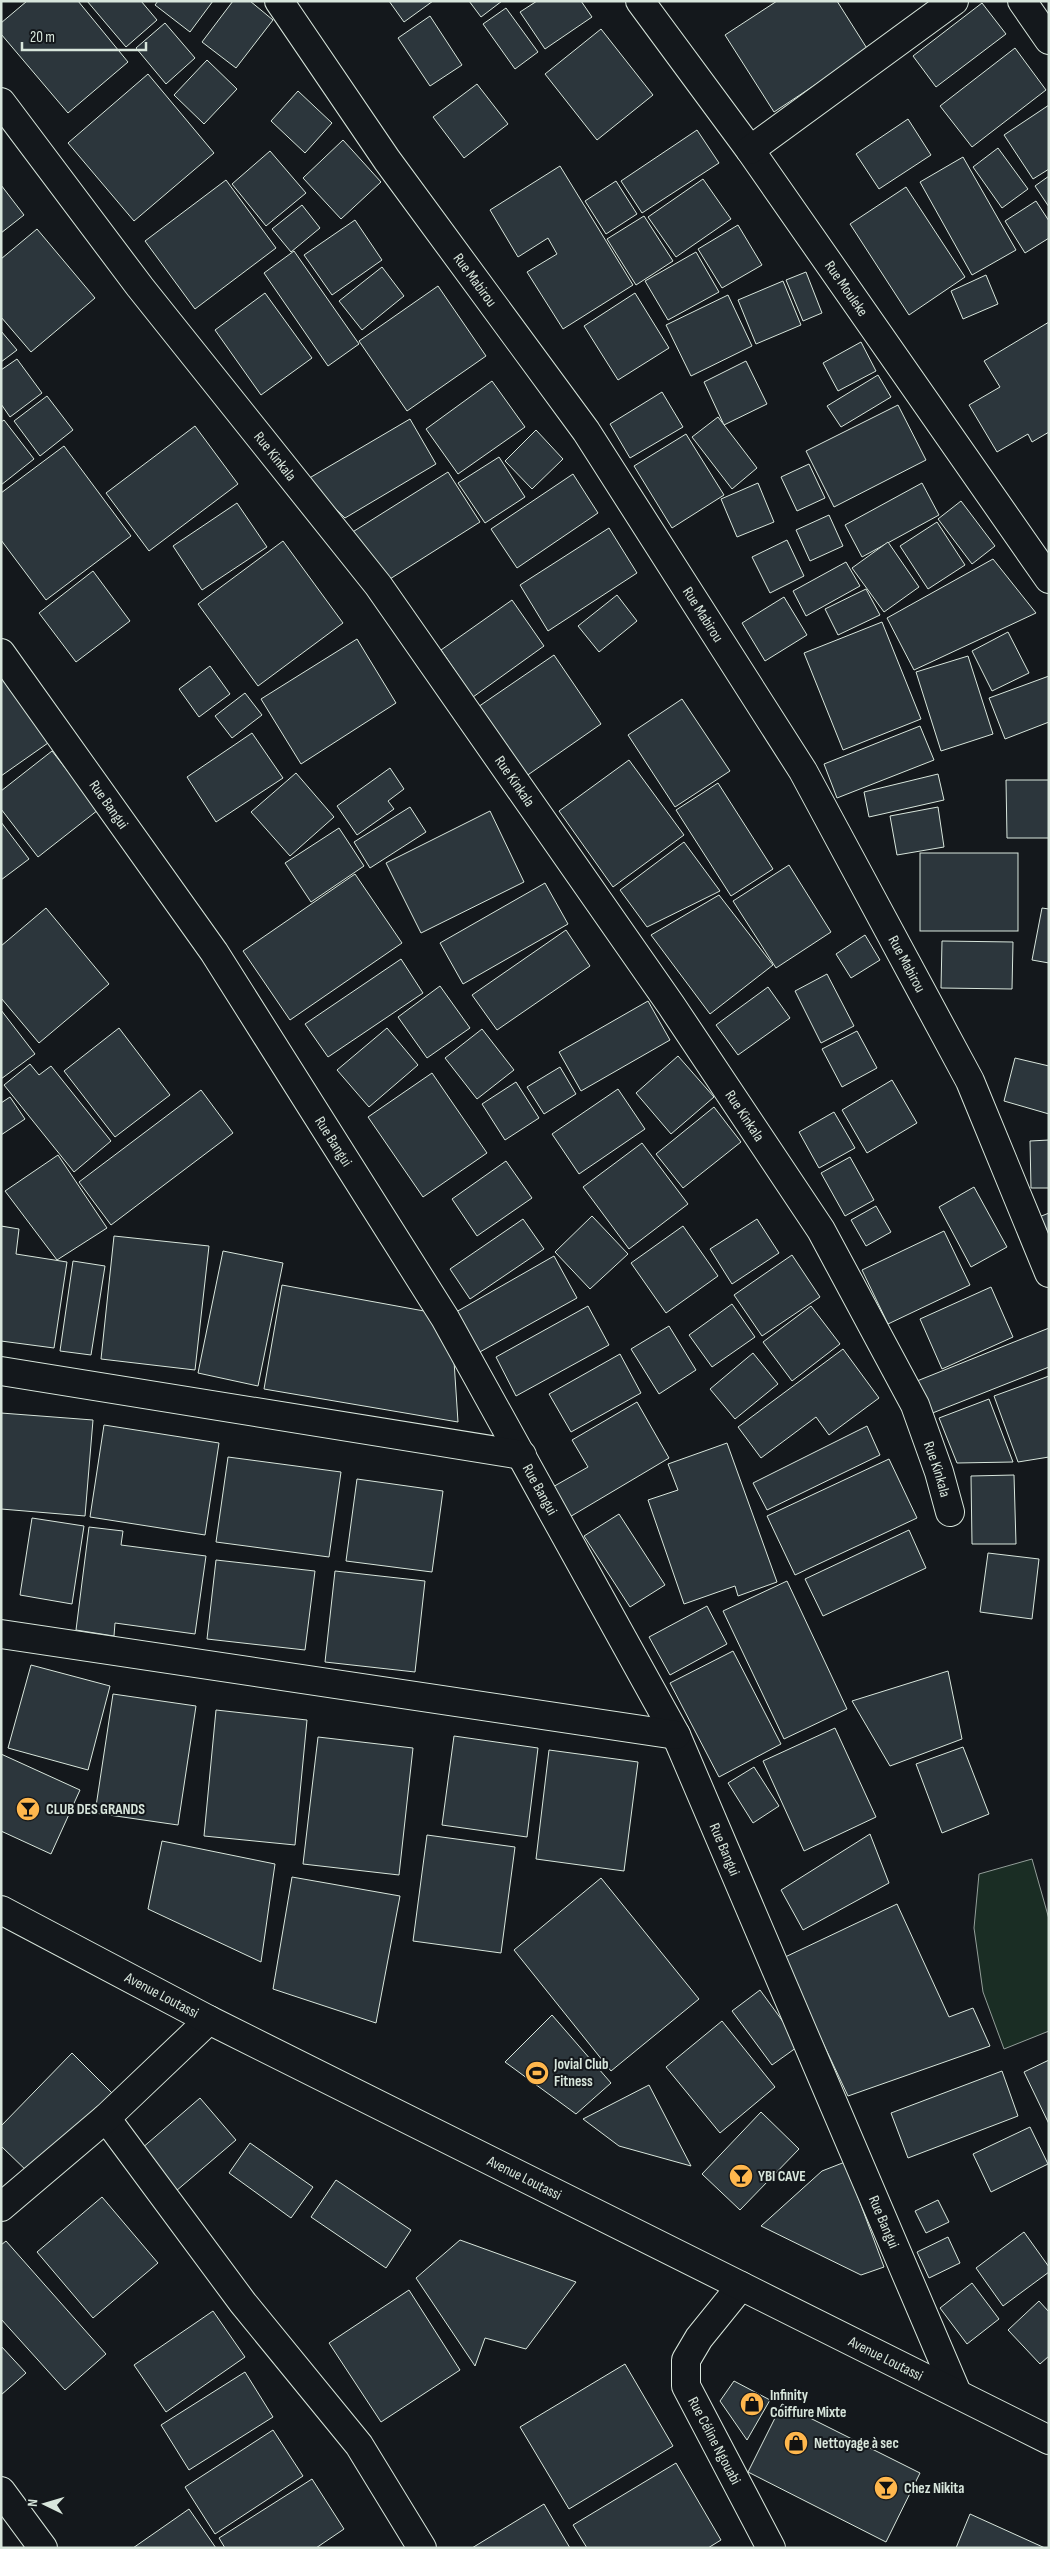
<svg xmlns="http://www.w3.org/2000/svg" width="1050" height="2549" font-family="'Sofia Sans Condensed',sans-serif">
  <rect width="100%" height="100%" fill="#14181c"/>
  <polygon fill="#1a2d24" stroke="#939e99" points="1032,1859 1049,1919 1049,2031 1004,2049 983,1992 974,1928 979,1874"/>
  <g fill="#2c363c" stroke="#d8e6dc">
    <polygon points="27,1 78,1 128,62 68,113 1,34 1,23"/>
    <polygon points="87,1 141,1 157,20 126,47"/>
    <polygon points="158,1 213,1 190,32 155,5"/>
    <polygon points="233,1 250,1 273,20 236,68 202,42"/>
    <polygon points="389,1 433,1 404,22"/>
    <polygon points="469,1 502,1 481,17"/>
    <polygon points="537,1 581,1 592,17 545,49 520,12"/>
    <polygon points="777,1 837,1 868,50 774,112 725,35"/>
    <polygon points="982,3 1006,34 936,87 913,56"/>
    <polygon points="506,8 538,52 515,69 483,24"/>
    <polygon points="430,16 462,65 430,86 398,38"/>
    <polygon points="165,23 195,58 166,84 136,48"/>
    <polygon points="601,29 653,95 597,140 545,74"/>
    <polygon points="1015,48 1046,90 972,147 940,106"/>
    <polygon points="207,60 237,89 204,124 174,95"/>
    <polygon points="148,74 214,153 134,221 68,143"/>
    <polygon points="477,84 508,124 464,158 433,117"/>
    <polygon points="298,91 332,123 305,153 271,121"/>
    <polygon points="1049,105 1049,169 1033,179 1004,135"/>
    <polygon points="908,119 931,155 879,189 856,154"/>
    <polygon points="697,130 719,163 642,213 621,181"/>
    <polygon points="343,140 381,182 341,219 303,178"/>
    <polygon points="998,148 1028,189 1002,208 973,167"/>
    <polygon points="270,151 306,193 266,226 232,184"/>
    <polygon points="963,157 1016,250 972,275 920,182"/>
    <polygon points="560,166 633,285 563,329 527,272 557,254 548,238 518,257 490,210"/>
    <polygon points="1049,176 1049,207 1035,186"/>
    <polygon points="703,179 731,219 676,257 648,217"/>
    <polygon points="226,180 276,248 195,309 145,241"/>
    <polygon points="616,181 637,214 606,234 585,201"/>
    <polygon points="1,185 24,215 1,233"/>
    <polygon points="906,187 965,277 909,315 850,224"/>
    <polygon points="1036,201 1049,221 1049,238 1025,253 1005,221"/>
    <polygon points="302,205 320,228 291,252 272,229"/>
    <polygon points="644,216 673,261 636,285 607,239"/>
    <polygon points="355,220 382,260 332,295 304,255"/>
    <polygon points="738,225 762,265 722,288 698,249"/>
    <polygon points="37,229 95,298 31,352 1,317 1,259"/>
    <polygon points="294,251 359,344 328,366 264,273"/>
    <polygon points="696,252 719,292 668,320 645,281"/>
    <polygon points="382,267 404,296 362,330 339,301"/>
    <polygon points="806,272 822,313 803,321 786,280"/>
    <polygon points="986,275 998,304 963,319 951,291"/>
    <polygon points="783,281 801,325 756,344 738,300"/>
    <polygon points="438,286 486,356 407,411 359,341"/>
    <polygon points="265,293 312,358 261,395 215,330"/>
    <polygon points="635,293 669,348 618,380 584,326"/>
    <polygon points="728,295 752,346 691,376 666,325"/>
    <polygon points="1049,322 1049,432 1032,442 1028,434 997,452 969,405 1000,387 984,361"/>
    <polygon points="1,331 17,350 1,362"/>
    <polygon points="861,342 876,371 838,391 823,363"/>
    <polygon points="17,359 42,393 10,417 1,404 1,370"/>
    <polygon points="746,361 767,404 724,425 704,382"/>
    <polygon points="878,375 891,397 841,427 827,406"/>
    <polygon points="492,381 525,427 458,474 426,429"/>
    <polygon points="662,392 683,427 630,458 610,424"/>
    <polygon points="47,396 73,430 40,456 14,421"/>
    <polygon points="898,405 926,460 834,507 806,451"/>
    <polygon points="718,417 757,468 732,489 692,437"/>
    <polygon points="410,419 436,464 345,518 306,480"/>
    <polygon points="4,420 34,459 1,485 1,422"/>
    <polygon points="195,426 238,484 149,551 106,493"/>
    <polygon points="536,430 563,459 532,489 505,461"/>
    <polygon points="686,434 724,495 672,528 634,466"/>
    <polygon points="64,446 131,536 46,600 1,540 1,493"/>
    <polygon points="499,457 525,497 485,523 458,483"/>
    <polygon points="809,464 825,498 797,511 781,477"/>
    <polygon points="448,472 480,522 382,584 351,533"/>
    <polygon points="573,474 598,513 517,568 491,529"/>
    <polygon points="758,483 774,522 737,537 721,499"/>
    <polygon points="922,483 939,515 862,557 845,525"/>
    <polygon points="961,501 995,546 972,564 938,519"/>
    <polygon points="237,503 267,547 202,590 173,546"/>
    <polygon points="829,515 843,546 810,561 796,530"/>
    <polygon points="937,522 965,565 928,589 900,546"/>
    <polygon points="609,528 637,573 548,631 520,585"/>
    <polygon points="787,540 804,576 770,593 752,557"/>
    <polygon points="283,541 343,623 258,686 198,604"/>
    <polygon points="888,542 919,587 884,612 852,568"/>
    <polygon points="993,559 1036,613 914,670 887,618"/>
    <polygon points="846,562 860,586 806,616 793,591"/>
    <polygon points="93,571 130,621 76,662 39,613"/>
    <polygon points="866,589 880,615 838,635 825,609"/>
    <polygon points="617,595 637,621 599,652 578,626"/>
    <polygon points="784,597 807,635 765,661 742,623"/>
    <polygon points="512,600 544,646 473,697 441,650"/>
    <polygon points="882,622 921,719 843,750 804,653"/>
    <polygon points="1008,632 1029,673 992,691 972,651"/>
    <polygon points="357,639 396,703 301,764 261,699"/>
    <polygon points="554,655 601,724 522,779 475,709"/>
    <polygon points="968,656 993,734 941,751 916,672"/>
    <polygon points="210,666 230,694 199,717 179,689"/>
    <polygon points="1,676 48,743 1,776"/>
    <polygon points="1049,676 1049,722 1005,739 989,698"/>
    <polygon points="245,693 262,715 232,738 215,716"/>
    <polygon points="682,699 730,771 675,807 628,735"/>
    <polygon points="920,726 934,760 837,798 824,764"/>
    <polygon points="252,733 283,778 216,822 187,777"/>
    <polygon points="52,751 98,810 38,857 1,809 1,791"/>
    <polygon points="629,760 684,835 613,887 559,811"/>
    <polygon points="390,768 404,789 388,801 394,809 357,835 337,806"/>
    <polygon points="296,773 334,817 290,856 251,812"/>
    <polygon points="938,774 944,800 869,817 864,792"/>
    <polygon points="1006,780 1049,780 1049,838 1007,838"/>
    <polygon points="718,783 773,869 731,896 676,810"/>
    <polygon points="410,807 426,832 370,868 354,842"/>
    <polygon points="938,807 944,847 897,855 890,816"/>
    <polygon points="490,811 524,882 421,933 386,863"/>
    <polygon points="1,822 29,859 1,880"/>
    <polygon points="339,828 364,866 311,902 285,863"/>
    <polygon points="684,842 720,891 647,927 620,890"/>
    <rect x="920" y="853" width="98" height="78"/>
    <polygon points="789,865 831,932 776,968 733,901"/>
    <polygon points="355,874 402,943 290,1020 243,951"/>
    <polygon points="545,883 568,924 463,984 440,943"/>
    <polygon points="719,895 773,965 710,1014 651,935"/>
    <polygon points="46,908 109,984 39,1043 1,998 1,946"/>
    <polygon points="1042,908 1049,909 1049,963 1032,960"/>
    <polygon points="566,930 590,966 497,1030 472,995"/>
    <polygon points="865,935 880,960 851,978 836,954"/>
    <polygon points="942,941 1013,942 1012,989 941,988"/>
    <polygon points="401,959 423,993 328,1057 305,1024"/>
    <polygon points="827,974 854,1026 821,1043 795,991"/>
    <polygon points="440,986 470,1028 427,1058 398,1017"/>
    <polygon points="768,987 790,1018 738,1055 716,1025"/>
    <polygon points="648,1001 670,1040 581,1091 559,1052"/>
    <polygon points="1,1010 35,1054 1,1079"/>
    <polygon points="119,1028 170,1095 115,1137 64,1071"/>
    <polygon points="387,1028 418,1065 369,1107 337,1070"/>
    <polygon points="482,1029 514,1070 477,1099 445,1058"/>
    <polygon points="857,1031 877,1068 842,1087 822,1049"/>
    <polygon points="678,1056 714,1097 671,1134 636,1093"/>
    <polygon points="1015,1058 1049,1066 1049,1114 1004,1101"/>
    <polygon points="30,1064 39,1075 51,1066 111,1141 74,1172 4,1085"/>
    <polygon points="560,1067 576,1094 544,1114 527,1087"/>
    <polygon points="432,1073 487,1153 423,1197 368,1117"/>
    <polygon points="892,1080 917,1123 867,1153 842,1110"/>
    <polygon points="516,1082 539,1118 505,1140 482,1104"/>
    <polygon points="618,1089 645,1129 579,1174 552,1134"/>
    <polygon points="201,1090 233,1133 111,1225 79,1182"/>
    <polygon points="10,1097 25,1119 1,1135 1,1103"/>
    <polygon points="714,1107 741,1142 683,1188 656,1154"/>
    <polygon points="834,1112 855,1148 819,1168 799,1132"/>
    <polygon points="1049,1140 1049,1188 1031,1188 1030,1141"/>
    <polygon points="642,1143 688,1204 629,1249 583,1187"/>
    <polygon points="58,1155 107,1228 57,1260 5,1191"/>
    <polygon points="850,1157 874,1200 845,1216 821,1173"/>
    <polygon points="506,1161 532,1198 477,1236 452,1199"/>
    <polygon points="974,1187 1007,1247 971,1267 939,1207"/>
    <polygon points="876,1206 891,1232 866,1246 851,1220"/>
    <polygon points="1049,1213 1049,1241 1039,1217"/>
    <polygon points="592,1216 628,1254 590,1289 555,1252"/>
    <polygon points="523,1219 544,1249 470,1299 450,1269"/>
    <polygon points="757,1219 779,1253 732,1284 710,1249"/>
    <polygon points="1,1226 19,1229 16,1254 67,1262 54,1348 1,1341"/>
    <polygon points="683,1226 718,1276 666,1313 631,1263"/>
    <polygon points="944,1231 970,1285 888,1324 862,1270"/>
    <polygon points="114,1236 209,1246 195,1370 101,1359"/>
    <polygon points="223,1251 283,1263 258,1386 198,1373"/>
    <polygon points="792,1255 820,1297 762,1336 734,1295"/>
    <polygon points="554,1256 577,1298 478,1353 456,1312"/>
    <polygon points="73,1261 105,1266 91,1355 60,1351"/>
    <polygon points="282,1285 435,1313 454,1361 458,1422 264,1389"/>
    <polygon points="991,1287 1013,1337 942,1369 920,1319"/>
    <polygon points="732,1304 755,1337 712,1367 689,1335"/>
    <polygon points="588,1306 609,1345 516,1396 496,1357"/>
    <polygon points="811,1306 840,1344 792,1381 763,1342"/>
    <polygon points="669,1326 696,1370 659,1394 631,1349"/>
    <polygon points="1049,1328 1049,1367 930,1414 917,1381"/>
    <polygon points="843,1349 879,1398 829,1435 816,1417 761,1458 738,1427"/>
    <polygon points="753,1353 778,1384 735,1419 710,1389"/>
    <polygon points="620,1354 641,1393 571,1432 549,1394"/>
    <polygon points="1049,1376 1049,1457 1018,1462 994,1396"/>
    <polygon points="989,1399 1013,1462 957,1463 939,1418"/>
    <polygon points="637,1402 669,1458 568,1518 551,1488 588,1467 572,1440"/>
    <polygon points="1,1413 93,1420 85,1516 1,1509"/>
    <polygon points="104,1425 219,1443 205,1535 90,1517"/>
    <polygon points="867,1426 880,1455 767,1510 753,1483"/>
    <polygon points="727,1443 777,1582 738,1596 735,1586 684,1604 648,1500 678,1490 668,1464"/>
    <polygon points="228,1457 341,1472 329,1557 216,1542"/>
    <polygon points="889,1459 917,1518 795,1575 767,1516"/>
    <polygon points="1014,1475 1016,1544 972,1544 971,1476"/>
    <polygon points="357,1479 443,1491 432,1572 346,1561"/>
    <polygon points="619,1514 665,1585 630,1607 584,1536"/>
    <polygon points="32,1518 84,1526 72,1604 20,1595"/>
    <polygon points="89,1527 123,1531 121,1545 206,1556 195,1634 115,1623 114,1636 76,1630"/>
    <polygon points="909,1530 926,1568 823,1616 805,1579"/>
    <polygon points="988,1553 1039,1559 1032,1619 980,1612"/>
    <polygon points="216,1560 315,1571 305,1650 207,1639"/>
    <polygon points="335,1571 425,1581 415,1672 325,1662"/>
    <polygon points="787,1581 847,1709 784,1739 723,1611"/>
    <polygon points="707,1606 727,1644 670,1675 649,1637"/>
    <polygon points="733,1651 781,1744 719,1777 670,1683"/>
    <polygon points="31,1665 110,1686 88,1770 8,1748"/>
    <polygon points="948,1671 962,1739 890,1766 852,1701"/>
    <polygon points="113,1694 196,1706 178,1825 95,1813"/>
    <polygon points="216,1710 307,1720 295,1845 204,1836"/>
    <polygon points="835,1728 876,1817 804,1851 763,1761"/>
    <polygon points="454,1736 538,1748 527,1837 442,1825"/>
    <polygon points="318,1737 413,1748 399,1875 303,1864"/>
    <polygon points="963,1747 989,1814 942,1833 916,1764"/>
    <polygon points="549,1750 638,1762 624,1871 536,1859"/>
    <polygon points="1,1754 80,1790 51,1854 1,1831"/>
    <polygon points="754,1767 779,1806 753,1823 728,1783"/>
    <polygon points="870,1834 889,1883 803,1930 781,1890"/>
    <polygon points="427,1835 515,1847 501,1953 413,1941"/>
    <polygon points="162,1841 275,1864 261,1962 148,1909"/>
    <polygon points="292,1877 400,1896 376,2023 273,1989"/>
    <polygon points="601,1878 699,1999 611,2071 514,1950"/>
    <polygon points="897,1904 949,2017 973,2008 990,2046 848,2096 783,1958"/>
    <polygon points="760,1990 800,2045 772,2065 732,2011"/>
    <polygon points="552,2015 611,2083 576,2114 505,2062"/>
    <polygon points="722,2021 775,2087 720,2133 666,2067"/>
    <polygon points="72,2053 112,2093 31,2175 1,2146 1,2126"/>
    <polygon points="1049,2060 1049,2124 1024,2072"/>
    <polygon points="1002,2071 1018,2116 908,2158 891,2113"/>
    <polygon points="649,2085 691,2166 619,2146 583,2119"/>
    <polygon points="200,2098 236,2140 176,2191 141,2149"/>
    <polygon points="761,2112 799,2149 740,2210 702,2174"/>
    <polygon points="1030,2127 1048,2164 991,2192 973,2154"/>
    <polygon points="250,2143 313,2187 291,2218 229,2173"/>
    <polygon points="845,2162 884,2267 861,2275 761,2226 822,2171"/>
    <polygon points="336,2180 411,2230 386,2268 311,2217"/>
    <polygon points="102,2197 158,2263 93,2318 37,2252"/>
    <polygon points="938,2200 949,2222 926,2233 915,2211"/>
    <polygon points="1024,2232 1049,2267 1049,2272 1003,2306 976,2268"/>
    <polygon points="948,2237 960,2263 929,2278 917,2252"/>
    <polygon points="460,2240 576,2282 526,2349 485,2338 475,2366 416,2278"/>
    <polygon points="6,2241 106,2354 65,2390 1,2319 1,2245"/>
    <polygon points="972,2283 999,2319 967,2344 940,2308"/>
    <polygon points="409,2290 460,2370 381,2422 329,2343"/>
    <polygon points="1039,2301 1049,2312 1049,2356 1040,2364 1008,2330"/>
    <polygon points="213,2311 245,2357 166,2412 134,2365"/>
    <polygon points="1,2346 26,2373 1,2395"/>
    <polygon points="625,2364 673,2446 569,2509 520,2427"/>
    <polygon points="245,2372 273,2417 189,2470 161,2425"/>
    <polygon points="734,2381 770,2400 747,2440 720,2401"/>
    <polygon points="782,2404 920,2473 886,2542 748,2472"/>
    <polygon points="273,2430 303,2476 215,2534 185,2487"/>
    <polygon points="676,2463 721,2540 708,2548 587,2548 573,2525"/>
    <polygon points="312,2479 344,2529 316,2548 225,2548 219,2538"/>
    <polygon points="544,2504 570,2548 472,2548"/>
    <polygon points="189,2509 216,2548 133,2548"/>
    <polygon points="970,2514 1045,2548 956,2548"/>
  </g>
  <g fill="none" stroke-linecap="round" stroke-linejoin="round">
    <g stroke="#d8e6dc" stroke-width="30">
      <g id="street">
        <path id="s1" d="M279 1 387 160 586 431 803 771 970 1081 1049 1273"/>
        <path id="s2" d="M640 1 750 150 1049 579"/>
        <polyline points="1022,1 1049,40"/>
        <path id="s3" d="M1 102 140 287 378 585 671 1005 821 1230 915 1405 939 1472 950 1512"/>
        <polyline points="750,150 954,1"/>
        <path id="s4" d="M1 653 214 952 445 1318 676 1735 957 2393"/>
        <polyline points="1,1371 522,1455"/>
        <polyline points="1,1634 676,1735"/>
        <polyline points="106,2118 243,2303 359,2445 422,2548"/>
        <polyline points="1,2207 106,2118 209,2020"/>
        <path id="s5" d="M741 2286 699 2338 686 2360V2386L771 2548"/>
        <polyline points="1,2491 43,2548"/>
      </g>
    </g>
    <g stroke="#d8e6dc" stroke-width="30">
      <g id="secondary">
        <path id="s6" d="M1 1910 209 2020 1049 2440"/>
      </g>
    </g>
    <use href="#street" stroke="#14181c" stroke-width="28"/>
    <use href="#secondary" stroke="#14181c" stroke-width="28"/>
  </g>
  <defs>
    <g id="bar-disc" transform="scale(1.25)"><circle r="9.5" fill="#ffb74d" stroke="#14181c"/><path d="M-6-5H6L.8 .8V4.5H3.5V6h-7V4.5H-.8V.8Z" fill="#111"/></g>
    <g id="stadium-disc" transform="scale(1.25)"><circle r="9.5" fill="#ffb74d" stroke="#14181c"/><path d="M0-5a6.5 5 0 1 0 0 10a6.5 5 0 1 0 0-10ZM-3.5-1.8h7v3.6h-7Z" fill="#111"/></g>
    <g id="shop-disc" transform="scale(1.25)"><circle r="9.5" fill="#ffb74d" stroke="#14181c"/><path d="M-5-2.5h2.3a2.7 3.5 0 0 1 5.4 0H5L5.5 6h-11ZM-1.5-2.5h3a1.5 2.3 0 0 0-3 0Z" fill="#111"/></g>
  </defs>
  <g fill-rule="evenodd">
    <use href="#bar-disc" x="28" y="1809"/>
    <use href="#stadium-disc" x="537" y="2073"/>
    <use href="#bar-disc" x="741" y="2176"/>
    <use href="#shop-disc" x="752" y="2404"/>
    <use href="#shop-disc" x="796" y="2443"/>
    <use href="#bar-disc" x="886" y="2488"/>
  </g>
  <g text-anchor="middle" stroke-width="4" stroke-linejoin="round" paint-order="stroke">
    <g font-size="15" fill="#d8e6dc" stroke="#14181c">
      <text dy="5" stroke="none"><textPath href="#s1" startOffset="341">Rue Mabirou</textPath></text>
      <text dy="5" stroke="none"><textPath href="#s2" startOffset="354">Rue Mouleke</textPath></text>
      <text dy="5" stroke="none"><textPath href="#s3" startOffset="448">Rue Kinkala</textPath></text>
      <text dy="5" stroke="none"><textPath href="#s1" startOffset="746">Rue Mabirou</textPath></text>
      <text dy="5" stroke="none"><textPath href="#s3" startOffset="852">Rue Kinkala</textPath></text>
      <text dy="5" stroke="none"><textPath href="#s4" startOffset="186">Rue Bangui</textPath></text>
      <text dy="5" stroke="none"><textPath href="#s1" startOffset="1151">Rue Mabirou</textPath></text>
      <text dy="5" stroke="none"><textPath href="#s3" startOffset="1258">Rue Kinkala</textPath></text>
      <text dy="5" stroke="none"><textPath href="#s4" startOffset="591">Rue Bangui</textPath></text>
      <text dy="5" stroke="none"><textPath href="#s3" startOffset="1662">Rue Kinkala</textPath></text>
      <text dy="5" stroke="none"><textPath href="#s4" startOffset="996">Rue Bangui</textPath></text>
      <text dy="5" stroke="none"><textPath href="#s4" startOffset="1401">Rue Bangui</textPath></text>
      <text dy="5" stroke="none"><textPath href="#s6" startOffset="182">Avenue Loutassi</textPath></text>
      <text dy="5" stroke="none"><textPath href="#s6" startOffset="588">Avenue Loutassi</textPath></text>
      <text dy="5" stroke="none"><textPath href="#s4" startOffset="1806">Rue Bangui</textPath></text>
      <text dy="5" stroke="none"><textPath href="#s6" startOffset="992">Avenue Loutassi</textPath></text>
      <text dy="5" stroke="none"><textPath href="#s5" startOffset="180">Rue Céline Ngouabi</textPath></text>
    </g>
    <g font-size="15" font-weight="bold" fill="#d8e6dc" stroke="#14181c" text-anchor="start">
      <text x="46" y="1814">CLUB DES GRANDS</text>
      <text x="554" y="2069">Jovial Club<tspan x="554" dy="17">Fitness</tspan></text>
      <text x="758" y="2181">YBI CAVE</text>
      <text x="770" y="2400">Infinity<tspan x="770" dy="17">Coiffure Mixte</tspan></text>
      <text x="814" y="2448">Nettoyage à sec</text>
      <text x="904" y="2493">Chez Nikita</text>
    </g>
  </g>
  <rect width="1050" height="2549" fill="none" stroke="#d8e6dc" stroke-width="5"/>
  <g transform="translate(45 2504) rotate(275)" stroke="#14181c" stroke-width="4" paint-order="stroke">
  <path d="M0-4L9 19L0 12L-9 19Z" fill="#d8e6dc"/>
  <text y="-8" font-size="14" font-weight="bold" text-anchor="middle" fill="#d8e6dc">N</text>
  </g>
  <path d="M22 42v8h124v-8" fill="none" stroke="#d8e6dc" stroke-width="2.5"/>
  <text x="30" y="42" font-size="15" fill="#d8e6dc" stroke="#14181c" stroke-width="4" paint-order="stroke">20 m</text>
</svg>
